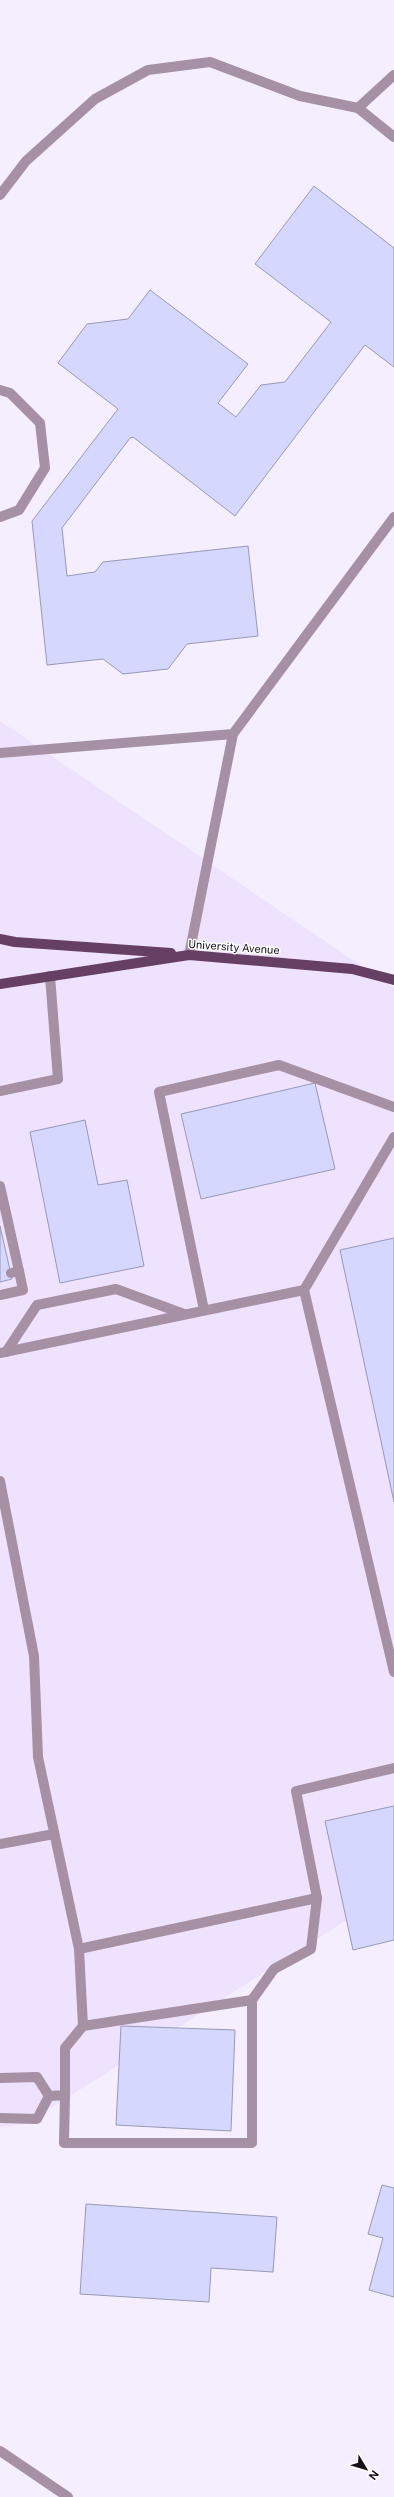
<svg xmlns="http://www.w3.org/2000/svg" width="394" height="2497" font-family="'Public Sans',sans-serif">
  <rect width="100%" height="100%" fill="#f5eefe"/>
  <polygon fill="#efe2fe" points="0,721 394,988 394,1890 26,2124 0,2127"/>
  <g fill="#d5d7fe" stroke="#9899b4">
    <polygon points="314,186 394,248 394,367 365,345 235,516 133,437 130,438 62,528 67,576 95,572 103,562 248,546 258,636 187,644 168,669 123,674 103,659 47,665 32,521 118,409 58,363 87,324 128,319 150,290 248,364 218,403 236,417 261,385 285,382 331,322 255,264"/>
    <polygon points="315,1083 335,1169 201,1199 181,1114"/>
    <polygon points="85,1120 98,1185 127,1180 144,1266 60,1283 30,1132"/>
    <polygon points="0,1226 12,1279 0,1282"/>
    <polygon points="394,1238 394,1502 340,1250"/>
    <polygon points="394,1806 394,1940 353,1950 325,1821"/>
    <polygon points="121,2026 235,2030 231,2131 116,2125"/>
    <polygon points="382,2185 394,2188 394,2297 369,2290 383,2238 368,2234"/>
    <polygon points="86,2204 277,2217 273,2272 211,2268 209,2302 80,2294"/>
  </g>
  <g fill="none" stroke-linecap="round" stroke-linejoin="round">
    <g stroke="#a690a4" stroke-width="10">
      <polyline points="358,108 394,75"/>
      <polyline points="0,195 26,161 95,99 148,70 210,62 300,96 358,108 394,137"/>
      <polyline points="0,390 10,393 40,423 45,468 19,510 0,517"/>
      <polyline points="0,753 233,734"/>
      <polyline points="189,955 233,734 394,517"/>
      <polyline points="0,1091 58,1079 50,976"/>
      <polyline points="394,1137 304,1290 394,1672"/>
      <polyline points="0,1186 19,1271 11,1273"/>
      <polyline points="0,1295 23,1290 19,1271"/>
      <polyline points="204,1310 159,1092 279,1065 394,1107"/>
      <polyline points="6,1352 37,1305 116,1289 184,1314"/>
      <polyline points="0,1353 304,1290"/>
      <polyline points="0,1481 34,1656 38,1757 79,1949 83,2026"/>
      <polyline points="0,1844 54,1834"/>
      <polyline points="79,1949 317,1898"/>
      <polyline points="252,2000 274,1969 311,1949 317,1898 296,1791 394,1768"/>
      <polyline points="0,2078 37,2077 49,2096"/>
      <polyline points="49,2096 65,2095 65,2048 83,2026 252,2000 252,2143 64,2143 65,2095"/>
      <polyline points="0,2118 37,2119 49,2096"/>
    </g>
    <polyline stroke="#a690a4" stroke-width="10" points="0,2451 68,2497"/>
    <g stroke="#664064" stroke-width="10">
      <polyline points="0,939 15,942 171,953"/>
      <polyline points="0,984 189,955 352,969 394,980"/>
    </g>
  </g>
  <g text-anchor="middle" stroke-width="3" stroke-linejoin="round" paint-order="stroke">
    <g font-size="11" fill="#140f19" stroke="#fff">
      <text transform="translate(234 947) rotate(4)" y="4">University Avenue</text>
    </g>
  </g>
  <g transform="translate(366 2469) rotate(128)" stroke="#ffffff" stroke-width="3" paint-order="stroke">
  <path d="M0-3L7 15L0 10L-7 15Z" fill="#140f19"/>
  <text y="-6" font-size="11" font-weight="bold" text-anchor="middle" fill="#140f19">N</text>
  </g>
</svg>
